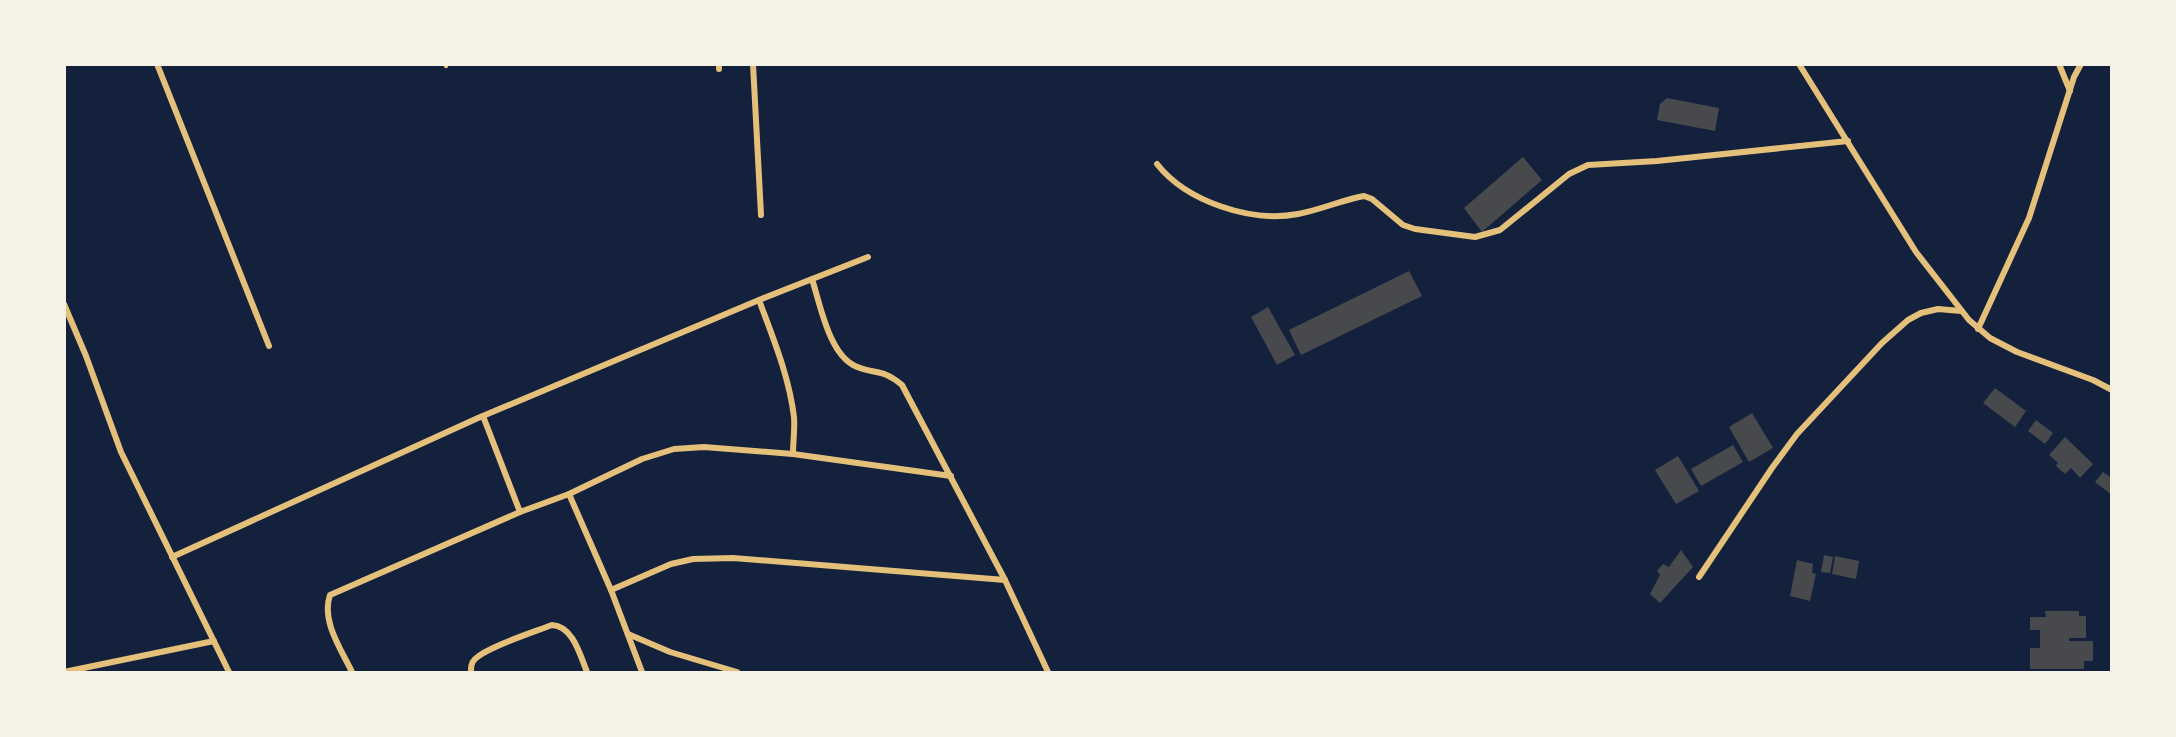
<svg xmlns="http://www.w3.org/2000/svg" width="2176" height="737" font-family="Lato,sans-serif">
  <rect width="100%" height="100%" fill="#14213d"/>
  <g fill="#48494c">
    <polygon points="1667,98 1719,108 1715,131 1657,120 1660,104"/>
    <polygon points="1523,157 1542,180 1482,232 1464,208"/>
    <polygon points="1409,271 1422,296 1301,355 1289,330"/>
    <polygon points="1268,307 1295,355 1277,365 1251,317"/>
    <polygon points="1995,388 2026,411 2015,427 1983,403"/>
    <polygon points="1752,413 1773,448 1749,462 1729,427"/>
    <polygon points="2036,420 2053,433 2045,444 2028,431"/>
    <polygon points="2065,437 2093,464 2080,478 2071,468 2065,474 2056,466 2058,463 2049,455"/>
    <polygon points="1733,445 1743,462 1701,486 1691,469"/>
    <polygon points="1678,456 1699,491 1676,504 1655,470"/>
    <polygon points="2103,472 2112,478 2112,495 2095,482"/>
    <polygon points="1681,550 1693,567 1660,603 1650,594 1660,575 1657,571 1663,564 1669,567"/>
    <polygon points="1824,555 1833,557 1830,573 1821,572"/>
    <polygon points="1835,556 1859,561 1856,579 1832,574"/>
    <polygon points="1797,560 1813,564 1812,573 1816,574 1810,601 1790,596"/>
    <polygon points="2045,611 2079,611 2079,616 2086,616 2086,638 2069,638 2069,641 2093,641 2093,661 2084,661 2084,669 2030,669 2030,648 2040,648 2040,630 2030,630 2030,617 2046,617"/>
  </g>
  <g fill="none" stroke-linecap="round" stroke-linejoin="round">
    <polyline stroke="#e5c07b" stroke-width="4.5" points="446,64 446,66"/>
    <g stroke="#e5c07b" stroke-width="6">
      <polyline points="157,64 269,346"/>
      <polyline points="719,64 719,69"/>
      <polyline points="753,64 761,215"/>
      <polyline points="1799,64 1916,252 1969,320 1990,338 2017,352 2093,380 2112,390"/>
      <polyline points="2059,64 2070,91"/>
      <path d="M1157 164C1186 201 1250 223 1298 214 1320 210 1342 200 1364 196L1372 199 1403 225 1415 229 1475 237 1500 230 1569 174 1588 165 1657 161 1848 141"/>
      <path d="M812 279C820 304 829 354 855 366 875 375 882 368 902 385L1005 580 1048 672"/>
      <path d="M759 300C773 338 789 376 794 417 795 429 793 442 793 454"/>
      <polyline points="64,304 86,356 121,452 229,672"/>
      <polyline points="1978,329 2029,218 2074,77 2081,64"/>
      <polyline points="483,416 520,512"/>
      <polyline points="569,494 611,590 642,672"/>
      <polyline points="172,557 478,418 759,300 868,257"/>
      <polyline points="1699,577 1772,468 1797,434 1882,343 1908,320 1921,313 1938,309 1961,311"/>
      <polyline points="611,590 671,564 693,559 733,558 1005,580"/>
      <polyline points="628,634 670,652 737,672"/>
      <polyline points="64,672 214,641"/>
      <path d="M352 672C341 649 321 621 330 595L520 512 569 494 642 459 674 449 704 447 793 454 951 476"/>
      <path d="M471 672C471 667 471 663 475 659 487 647 534 632 552 625 573 626 580 655 587 672"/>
    </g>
  </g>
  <rect width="2176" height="737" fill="none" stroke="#f6f1e7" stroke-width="132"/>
</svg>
